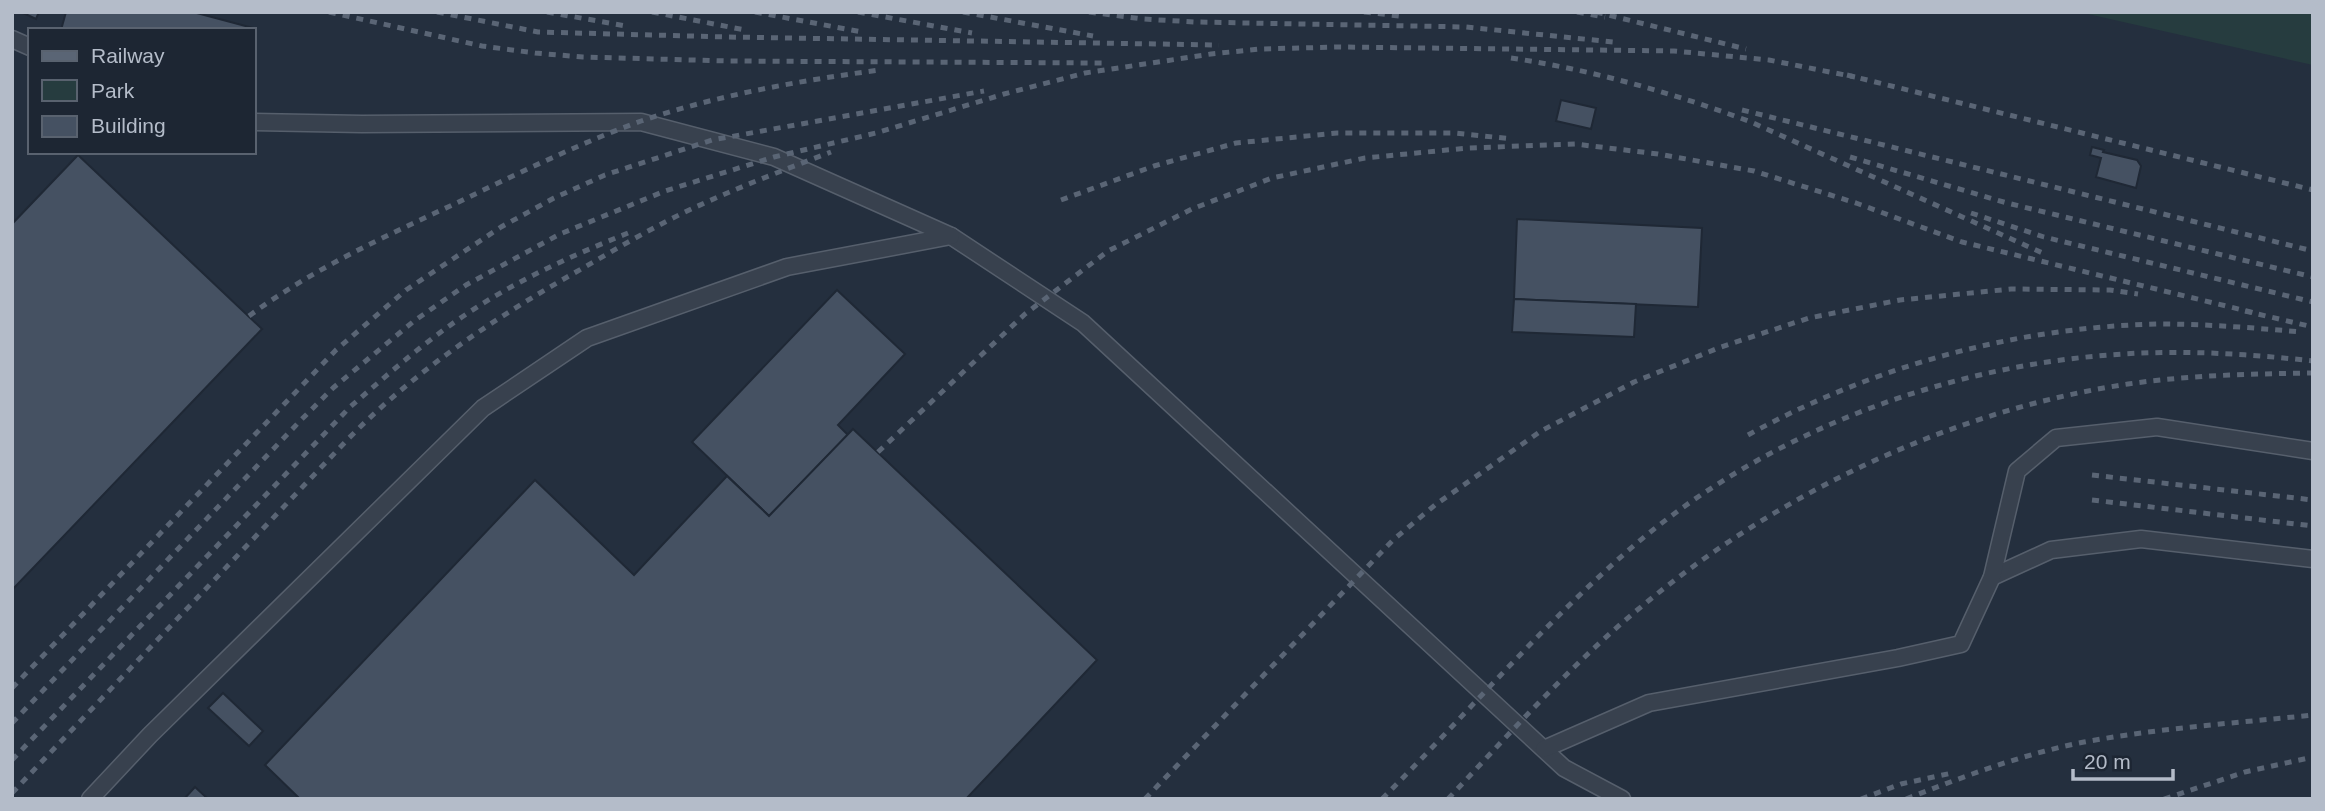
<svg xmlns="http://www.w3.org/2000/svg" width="2325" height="811" font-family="Arial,sans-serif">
  <rect width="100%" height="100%" fill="#242f3e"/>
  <polygon fill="#263c3f" points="2079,12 2313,12 2313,65"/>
  <g fill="#455162" stroke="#1f2835" stroke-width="2">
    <polygon points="21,12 39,12 36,19"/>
    <polygon points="66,12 193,12 253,28 61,30"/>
    <polygon points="1561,100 1596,108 1591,129 1556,121"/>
    <polygon points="2092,147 2104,150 2103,152 2137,160 2141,166 2136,188 2096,177 2101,158 2090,155"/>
    <polygon points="78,155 262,329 12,590 12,224"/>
    <polygon points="1517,219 1702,228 1698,307 1514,299"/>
    <polygon points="837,290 905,354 838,425 848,435 769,516 692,442"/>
    <polygon points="1514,299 1636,304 1634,337 1512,332"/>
    <polygon points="853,429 1097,660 966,799 300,799 265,765 535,480 634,575 727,476 769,516"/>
    <polygon points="223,693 263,731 249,746 208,708"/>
    <polygon points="195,787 208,799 184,799"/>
  </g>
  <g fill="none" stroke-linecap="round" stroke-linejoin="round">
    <g stroke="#565f6c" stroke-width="19">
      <g id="service">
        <polyline points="12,39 30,47"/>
        <polyline points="951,236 1083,323 1564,768 1622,799"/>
        <polyline points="1992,577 2051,550 2141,539 2313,559"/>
        <polyline points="1544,749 1649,703 1898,658 1961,644 1992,577 2017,471 2056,438 2157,427 2313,451"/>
        <polyline points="90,799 150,735 483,408 587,338 787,267 951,236 774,157 641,122 362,124 254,122"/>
      </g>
    </g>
    <use href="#service" stroke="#38414e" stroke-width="16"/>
    <g stroke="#5a6575" stroke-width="5" stroke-dasharray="7 7" stroke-linecap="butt">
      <polyline points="329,12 482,46 535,53 583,57 729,61 1102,63"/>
      <polyline points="437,12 538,32 728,37 1219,45"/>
      <polyline points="547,12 626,26"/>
      <polyline points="652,12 745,30"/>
      <polyline points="755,12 862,32"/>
      <polyline points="858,12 972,33"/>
      <polyline points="963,12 1093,36"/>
      <polyline points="1089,12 1143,19 1195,22 1466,27 1613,42"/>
      <polyline points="1364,12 1399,16"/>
      <polyline points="1577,12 1605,17"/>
      <polyline points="1596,12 1746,49"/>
      <path d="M1511 58C1593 70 1673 93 1751 122L2047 255"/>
      <polyline points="1847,75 2313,190"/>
      <polyline points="1742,110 2313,251"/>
      <polyline points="1850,157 2007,203 2313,277"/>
      <polyline points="1061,200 1154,166 1236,143 1337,133 1454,133 1513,139"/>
      <polyline points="1971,213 2044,237 2313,302"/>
      <polyline points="2245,311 2313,327"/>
      <path d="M249 316C310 271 379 239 448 207 511 177 575 145 641 121 718 95 798 81 879 70"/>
      <path d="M1748 435C1874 366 2015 327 2159 324 2207 324 2255 328 2302 332"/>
      <polyline points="878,452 1025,314 1108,251 1192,209 1272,178 1365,158 1468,148 1575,144 1658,154 1754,171 1856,203 1962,242 2255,313"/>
      <polyline points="2092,475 2313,500"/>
      <polyline points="2092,500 2313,526"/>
      <polyline points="12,688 336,350 406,290 501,227 554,198 605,175 712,140 984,91"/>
      <polyline points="12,723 300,421 333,388 414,321 466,285 560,234 665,191 774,157 876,133 1004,94 1085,73 1211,54 1260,49 1338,47 1674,51 1769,60 1855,77"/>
      <path d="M12 760 350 407C386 376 422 344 462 317 513 282 571 256 628 233"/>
      <path d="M12 793 349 438C415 371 493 319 576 272 611 252 646 231 683 213 731 190 781 171 831 152"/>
      <polyline points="1145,799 1393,540 1435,505 1541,431 1634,382 1721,347 1809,318 1900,300 2011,289 2110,290 2138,294"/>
      <path d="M1382 799C1463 718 1537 631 1623 555 1759 435 1942 365 2123 354 2186 350 2250 354 2313 361"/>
      <path d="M1448 799C1512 731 1575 660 1647 602 1783 491 1954 410 2128 384 2190 375 2251 374 2313 373"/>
      <polyline points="1861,799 1901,784 1952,773"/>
      <path d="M1906 799C1965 776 2023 754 2084 742 2160 728 2237 723 2313 715"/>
      <polyline points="2164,799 2245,772 2313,757"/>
    </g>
  </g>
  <rect width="2325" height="811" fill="none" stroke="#b4bcc9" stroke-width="28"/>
  <rect x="28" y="28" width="228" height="126" fill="#1d2633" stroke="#59626f" stroke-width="2"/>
  <rect x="42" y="51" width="35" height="10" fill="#5a6575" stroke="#59626f" stroke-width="2"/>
  <text x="91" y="63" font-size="21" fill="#b4bcc9">Railway</text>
  <rect x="42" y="80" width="35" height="21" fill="#263c3f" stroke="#59626f" stroke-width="2"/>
  <text x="91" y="98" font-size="21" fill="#b4bcc9">Park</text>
  <rect x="42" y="116" width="35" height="21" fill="#455162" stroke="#59626f" stroke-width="2"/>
  <text x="91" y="133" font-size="21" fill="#b4bcc9">Building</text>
  <path d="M2073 769v10h100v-10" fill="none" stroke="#b4bcc9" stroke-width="3.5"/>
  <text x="2084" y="769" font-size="21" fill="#b4bcc9" stroke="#1d2633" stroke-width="5" paint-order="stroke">20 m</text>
</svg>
